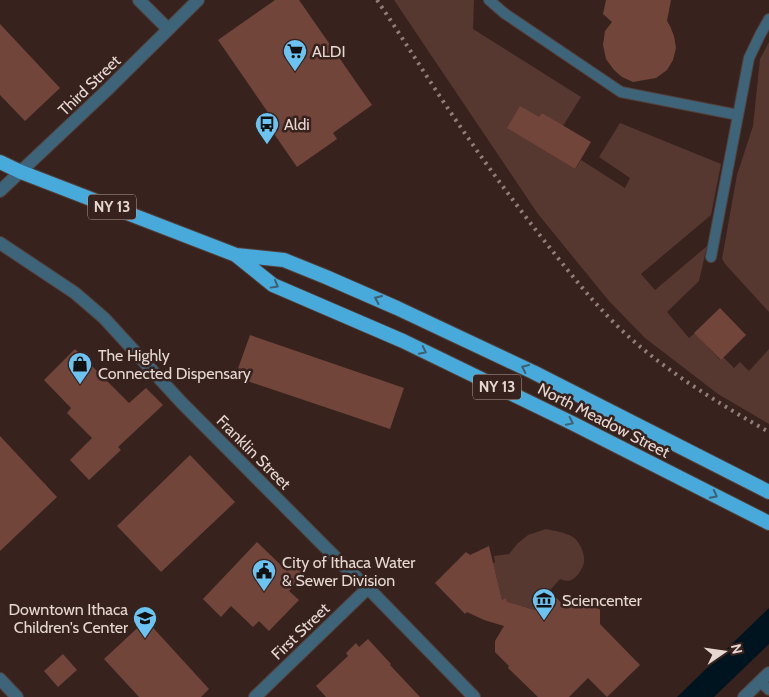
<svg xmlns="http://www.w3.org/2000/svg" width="769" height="697" font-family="Cabin,sans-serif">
  <rect width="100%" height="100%" fill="#37221d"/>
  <g fill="#563831">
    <polygon points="394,0 474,0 473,29 581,97 563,126 542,113 526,139 575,169 581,160 625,188 630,178 599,157 620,123 721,164 711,215 641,274 655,290 707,246 699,281 667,312 689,338 695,333 720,360 723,357 734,368 740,362 749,371 769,349 769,424 718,394 679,364 645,338 609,301 538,214"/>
    <polygon points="769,42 769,312 726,265 722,259 737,175 753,126 760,59"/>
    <path d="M546 529C555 531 564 532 573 537 579 541 585 553 584 561 584 567 577 578 571 580 568 582 563 580 560 579L545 596 543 594 535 610 521 606 509 610 506 599 502 600 493 563 495 562 494 556 509 554 517 544 528 535Z"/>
  </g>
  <polygon fill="#001420" points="769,608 769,644 714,697 677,697"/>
  <g fill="#72453b">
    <polygon points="275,0 299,0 372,105 333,133 337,139 297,167 270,128 276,124 218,40"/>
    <polygon points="606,0 671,0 667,21 670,26 674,36 676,48 673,60 667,70 656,78 633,82 622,77 614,70 606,59 603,45 605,31 612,22 603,14"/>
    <polygon points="0,24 60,88 25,121 0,95"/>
    <polygon points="520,106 539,117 542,113 591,142 575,169 507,128"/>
    <polygon points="720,308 746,335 721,360 694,333"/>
    <polygon points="250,335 404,388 390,429 235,377"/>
    <polygon points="75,349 129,403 146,388 163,405 118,447 121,450 89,480 70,460 92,438 67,413 71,408 44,380"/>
    <polygon points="0,436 57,497 0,551"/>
    <polygon points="190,455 235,502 161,572 117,526"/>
    <polygon points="257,542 287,571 296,561 307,572 289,591 299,600 269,631 259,621 253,627 231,606 221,617 203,599"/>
    <polygon points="489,546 502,600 506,598 507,602 535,610 543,594 545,596 550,591 566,608 574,600 590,599 600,610 600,624 640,665 607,697 588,678 569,697 538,697 508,668 509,666 495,652 495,641 504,626 484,620 467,612 465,614 435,583 466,552 470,555"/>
    <polygon points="146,620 209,689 201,697 139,697 104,659"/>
    <polygon points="368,639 391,664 390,665 420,697 326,697 316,686 348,656 346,653 356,643 359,647"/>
    <polygon points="63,654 77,670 58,687 44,671"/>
  </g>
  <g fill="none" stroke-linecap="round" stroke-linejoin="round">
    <g stroke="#533f3a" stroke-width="12">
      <g id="service">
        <polyline points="489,0 504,13 621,92 738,115"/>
        <polyline points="711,257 749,58 760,35 769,19"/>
        <polyline points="760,681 769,690"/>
      </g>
    </g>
    <g stroke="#533f3a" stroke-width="14">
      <g id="minor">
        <polyline points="139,0 168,29"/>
        <polyline points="0,191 105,92 198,0"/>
        <polyline points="0,243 75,293 104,318 181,402 344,566 368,588 474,697"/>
        <polyline points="0,679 17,697"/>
        <polyline points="255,697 368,588"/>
        <polyline points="744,697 769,673"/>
      </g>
    </g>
    <g stroke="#533f3a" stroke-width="16">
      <g id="trunk">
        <polyline points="0,162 21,172 236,255 284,260 326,277 397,308 533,372 769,492"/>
        <polyline points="237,256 273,285 403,341 572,423 769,523"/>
      </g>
    </g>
    <use href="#service" stroke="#3d6479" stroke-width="10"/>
    <use href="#minor" stroke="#3d6479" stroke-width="12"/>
    <use href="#trunk" stroke="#48aadb" stroke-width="14"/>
    <path stroke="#907e7a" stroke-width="4" stroke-dasharray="2.5 5" stroke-linecap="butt" d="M377 0C398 31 418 63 439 95 474 148 511 199 550 248 577 282 604 316 637 344 677 378 723 406 769 432"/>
  </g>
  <defs><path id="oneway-chevron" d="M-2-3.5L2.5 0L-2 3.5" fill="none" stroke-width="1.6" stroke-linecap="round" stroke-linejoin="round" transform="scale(1.25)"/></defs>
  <g stroke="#3f5f72">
    <use href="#oneway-chevron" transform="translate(275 285) rotate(29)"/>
    <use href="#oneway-chevron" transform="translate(378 299) rotate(-156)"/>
    <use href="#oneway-chevron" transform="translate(423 351) rotate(26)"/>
    <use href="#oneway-chevron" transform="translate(525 368) rotate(-155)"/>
    <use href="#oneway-chevron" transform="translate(570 422) rotate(26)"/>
    <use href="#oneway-chevron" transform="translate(714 495) rotate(27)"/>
  </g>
  <defs>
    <g id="supermarket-pin" transform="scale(1.25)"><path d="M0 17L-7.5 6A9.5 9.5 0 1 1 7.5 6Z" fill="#6bc3f2" stroke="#37221d"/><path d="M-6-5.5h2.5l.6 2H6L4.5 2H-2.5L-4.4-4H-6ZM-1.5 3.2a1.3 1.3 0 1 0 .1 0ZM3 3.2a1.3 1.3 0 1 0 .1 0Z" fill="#111"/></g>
    <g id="bus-pin" transform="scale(1.25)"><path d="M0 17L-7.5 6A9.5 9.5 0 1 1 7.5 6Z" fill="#6bc3f2" stroke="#37221d"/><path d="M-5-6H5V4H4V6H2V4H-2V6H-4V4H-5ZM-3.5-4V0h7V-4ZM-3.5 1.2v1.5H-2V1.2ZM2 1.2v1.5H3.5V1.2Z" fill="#111"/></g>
    <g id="shop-pin" transform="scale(1.25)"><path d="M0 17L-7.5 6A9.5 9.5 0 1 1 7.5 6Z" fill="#6bc3f2" stroke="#37221d"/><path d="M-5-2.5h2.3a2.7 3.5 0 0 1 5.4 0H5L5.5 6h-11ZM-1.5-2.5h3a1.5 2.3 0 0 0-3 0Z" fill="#111"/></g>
    <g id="civic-pin" transform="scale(1.25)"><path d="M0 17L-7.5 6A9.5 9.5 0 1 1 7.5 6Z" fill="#6bc3f2" stroke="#37221d"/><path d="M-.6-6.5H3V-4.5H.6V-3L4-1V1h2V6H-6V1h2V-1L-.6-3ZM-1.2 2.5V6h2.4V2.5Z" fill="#111"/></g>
    <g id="museum-pin" transform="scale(1.25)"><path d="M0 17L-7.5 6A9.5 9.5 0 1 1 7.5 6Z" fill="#6bc3f2" stroke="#37221d"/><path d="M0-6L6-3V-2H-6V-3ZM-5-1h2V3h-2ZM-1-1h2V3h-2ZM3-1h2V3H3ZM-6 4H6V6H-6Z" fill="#111"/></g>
    <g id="school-pin" transform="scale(1.25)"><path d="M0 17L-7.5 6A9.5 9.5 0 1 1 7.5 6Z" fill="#6bc3f2" stroke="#37221d"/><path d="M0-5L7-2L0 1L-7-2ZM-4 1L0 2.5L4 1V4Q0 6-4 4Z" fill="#111"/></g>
  </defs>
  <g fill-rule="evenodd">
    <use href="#supermarket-pin" x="295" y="51"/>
    <use href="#bus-pin" x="267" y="124"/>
    <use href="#shop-pin" x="80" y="364"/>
    <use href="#civic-pin" x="264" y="571"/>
    <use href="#museum-pin" x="544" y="600"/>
    <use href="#school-pin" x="145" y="618"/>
  </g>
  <g text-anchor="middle" stroke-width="5" stroke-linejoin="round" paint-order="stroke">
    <g fill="#37221d" stroke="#b2a19c" stroke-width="1">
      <rect x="88" y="194.5" width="48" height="25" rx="4"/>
      <rect x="473" y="374.5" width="48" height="25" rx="4"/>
    </g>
    <g font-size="15" font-weight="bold" fill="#e6d7d3">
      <text x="112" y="212">NY 13</text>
      <text x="497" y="392">NY 13</text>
    </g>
    <g font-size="16" fill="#e6d7d3" stroke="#37221d" text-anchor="start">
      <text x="312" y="57">ALDI</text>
      <text x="284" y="130">Aldi</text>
      <text x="98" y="361">The Highly<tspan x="98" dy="18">Connected Dispensary</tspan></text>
      <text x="282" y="568">City of Ithaca Water<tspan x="282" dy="18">&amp; Sewer Division</tspan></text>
      <text x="562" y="606">Sciencenter</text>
      <text x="128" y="615" text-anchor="end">Downtown Ithaca<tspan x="128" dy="18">Children's Center</tspan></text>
    </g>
    <g font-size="16" fill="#e6d7d3" stroke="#37221d">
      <text transform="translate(89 85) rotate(-44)" y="6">Third Street</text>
      <text transform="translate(604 420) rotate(27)" y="6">North Meadow Street</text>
      <text transform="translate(254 452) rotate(45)" y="6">Franklin Street</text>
      <text transform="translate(300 631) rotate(-44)" y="6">First Street</text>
    </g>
  </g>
  <g transform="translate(724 652) rotate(77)" stroke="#37221d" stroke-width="4" paint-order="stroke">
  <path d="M0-4L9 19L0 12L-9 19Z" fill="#e6d7d3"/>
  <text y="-8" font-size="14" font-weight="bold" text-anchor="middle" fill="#e6d7d3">N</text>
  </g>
</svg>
